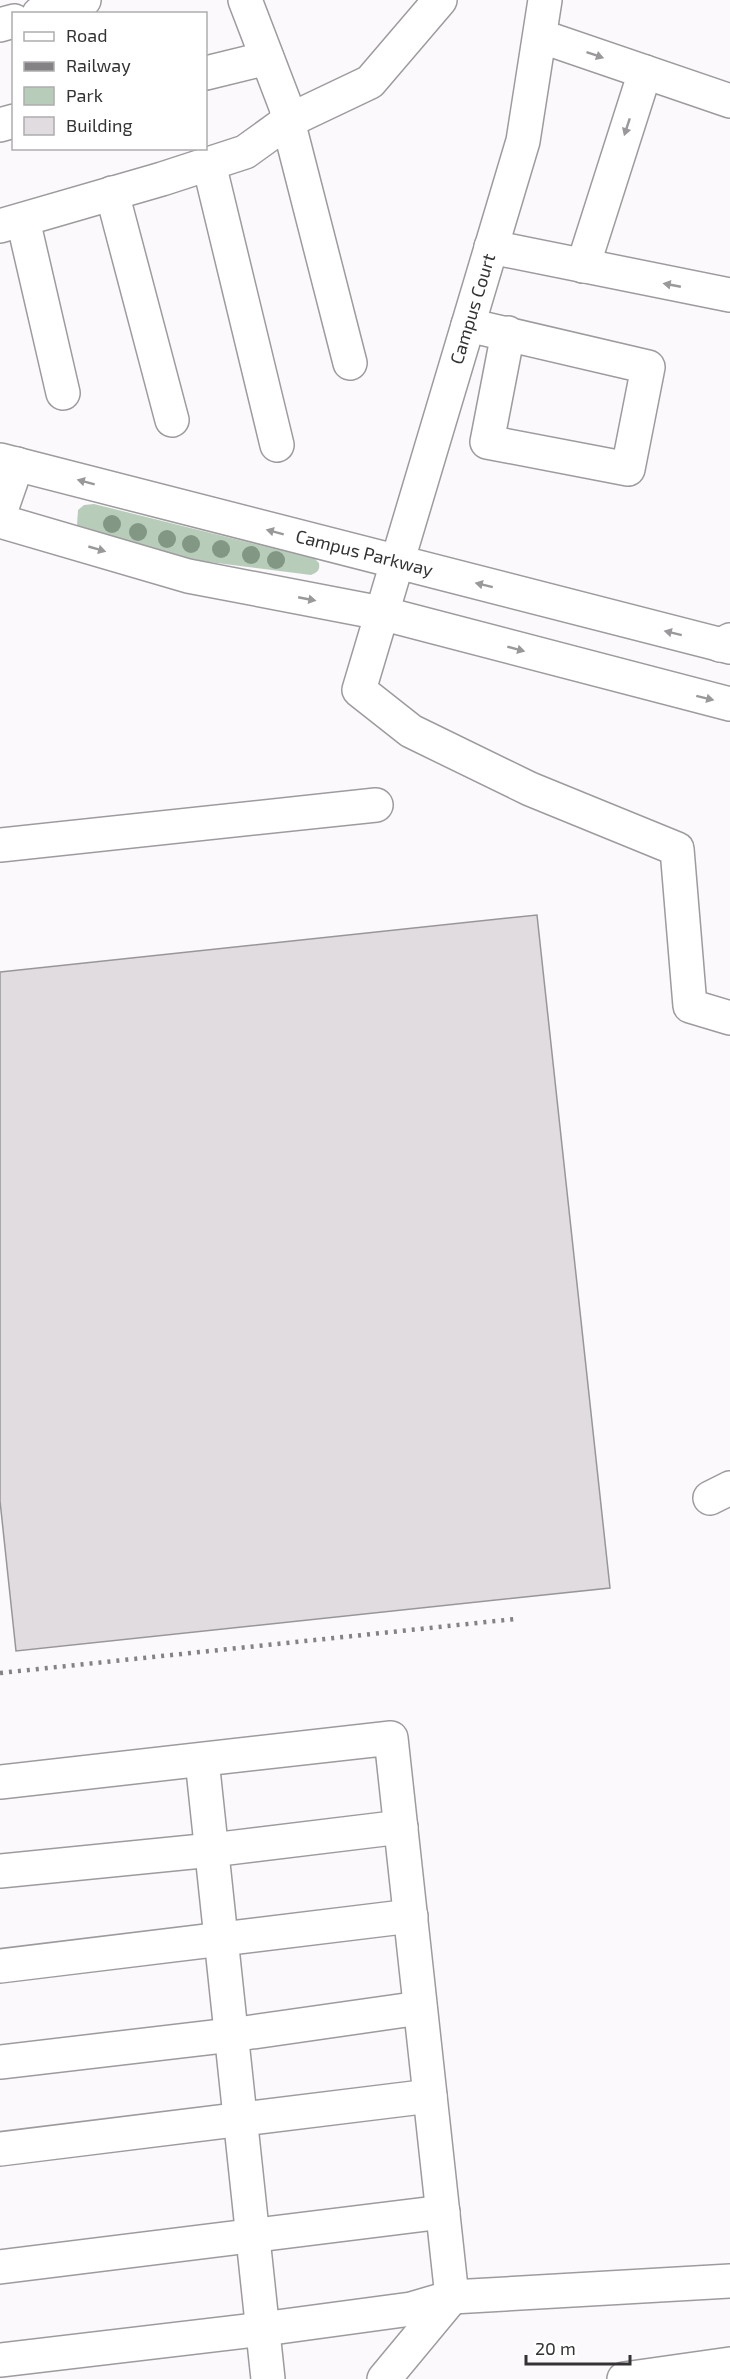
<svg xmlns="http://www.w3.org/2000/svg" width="730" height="2379" font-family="'Exo 2',sans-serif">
  <rect width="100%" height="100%" fill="#fcf9fc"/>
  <path fill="#b8cdb9" d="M94 504 315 559 319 563C320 570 318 572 311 575L185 559 83 530 77 525 78 510 84 505Z"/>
  <polygon fill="#e0dce0" stroke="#999699" stroke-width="1.5" points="537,915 610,1588 16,1651 0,1501 0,972"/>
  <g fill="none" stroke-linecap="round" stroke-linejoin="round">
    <g stroke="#9e9b9f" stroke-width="36">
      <g id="minor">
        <polyline points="545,0 523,141 359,690 411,731 530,789 677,849 690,1006 730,1018"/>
        <polyline points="39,14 84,0"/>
        <polyline points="0,25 14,21"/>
        <polyline points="540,36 730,101"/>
        <polyline points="206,73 267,58"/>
        <polyline points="0,125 14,121"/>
        <polyline points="209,164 277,445"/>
        <polyline points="112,193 172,420"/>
        <polyline points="23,220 63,393"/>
        <polyline points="0,226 162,179 245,152 288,121 286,107 245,0"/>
        <polyline points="491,247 730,295"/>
        <polyline points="583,266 645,72"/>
        <polyline points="468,325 648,367 628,469 487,442 508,333"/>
        <polyline points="350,363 288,121 370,82 440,0"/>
        <path id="s1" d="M0 460 730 647"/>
        <polyline points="0,513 17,464"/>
        <polyline points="0,521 188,576 381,613 730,704"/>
        <polyline points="0,845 376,805"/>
        <polyline points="710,1498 730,1488"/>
        <polyline points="202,1760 268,2379"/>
        <polyline points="0,1782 391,1738 452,2297 384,2379"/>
        <polyline points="0,1871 212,1850 401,1827"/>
        <polyline points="0,1966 411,1916"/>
        <polyline points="0,2062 231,2035 420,2008"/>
        <polyline points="0,2149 430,2096"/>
        <polyline points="0,2267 443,2212"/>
        <polyline points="0,2360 263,2329 411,2309 452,2297 730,2281"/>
        <polyline points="624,2379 730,2364"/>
      </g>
    </g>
    <g stroke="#9e9b9f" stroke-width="36">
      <polyline id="major" points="720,645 730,640"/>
    </g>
    <use href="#minor" stroke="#fff" stroke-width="33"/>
    <use href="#major" stroke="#fff" stroke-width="33"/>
    <polyline stroke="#848284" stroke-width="4.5" stroke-dasharray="3 6" stroke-linecap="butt" points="0,1673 515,1619"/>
  </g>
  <g fill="#829885">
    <circle cx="112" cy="524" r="9"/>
    <circle cx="138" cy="532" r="9"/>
    <circle cx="167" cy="539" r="9"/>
    <circle cx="191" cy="544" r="9"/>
    <circle cx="221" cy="549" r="9"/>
    <circle cx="251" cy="555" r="9"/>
    <circle cx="276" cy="560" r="9"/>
  </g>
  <defs><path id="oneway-solid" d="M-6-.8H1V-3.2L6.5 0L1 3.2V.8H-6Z" transform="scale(1.5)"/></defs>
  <g fill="#9a989a">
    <use href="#oneway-solid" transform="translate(595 55) rotate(19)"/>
    <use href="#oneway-solid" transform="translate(627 127) rotate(108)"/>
    <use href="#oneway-solid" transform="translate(672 285) rotate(-169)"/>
    <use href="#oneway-solid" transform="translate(86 482) rotate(-165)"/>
    <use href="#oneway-solid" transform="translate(275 532) rotate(-165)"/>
    <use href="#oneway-solid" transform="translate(97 549) rotate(16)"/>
    <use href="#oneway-solid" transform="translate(484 585) rotate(-166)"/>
    <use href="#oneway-solid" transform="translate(307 599) rotate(11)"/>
    <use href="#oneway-solid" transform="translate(673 633) rotate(-166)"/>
    <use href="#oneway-solid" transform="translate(516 649) rotate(15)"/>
    <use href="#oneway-solid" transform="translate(705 698) rotate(14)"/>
  </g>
  <g text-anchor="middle" stroke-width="6" stroke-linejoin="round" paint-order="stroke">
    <g font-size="18" fill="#343234" stroke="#fff">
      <text transform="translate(473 309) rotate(-73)" y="6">Campus Court</text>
      <text dy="6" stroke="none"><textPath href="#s1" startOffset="376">Campus Parkway</textPath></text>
    </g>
  </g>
  <rect x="12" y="12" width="195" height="138" fill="#ffffff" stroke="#aeadae" stroke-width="1.5"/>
  <rect x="24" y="32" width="30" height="9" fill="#ffffff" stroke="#aeadae" stroke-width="1.5"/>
  <text x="66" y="42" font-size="18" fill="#343234">Road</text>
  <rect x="24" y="62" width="30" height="9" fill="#848284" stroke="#aeadae" stroke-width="1.5"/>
  <text x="66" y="72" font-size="18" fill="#343234">Railway</text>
  <rect x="24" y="87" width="30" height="18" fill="#b8cdb9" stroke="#aeadae" stroke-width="1.5"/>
  <text x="66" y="102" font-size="18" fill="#343234">Park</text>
  <rect x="24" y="117" width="30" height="18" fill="#e0dce0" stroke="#aeadae" stroke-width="1.5"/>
  <text x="66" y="132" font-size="18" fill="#343234">Building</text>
  <path d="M526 2355v9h104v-9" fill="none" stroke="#343234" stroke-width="3"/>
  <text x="535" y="2355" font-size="18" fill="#343234" stroke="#ffffff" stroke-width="4.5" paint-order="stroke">20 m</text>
</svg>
